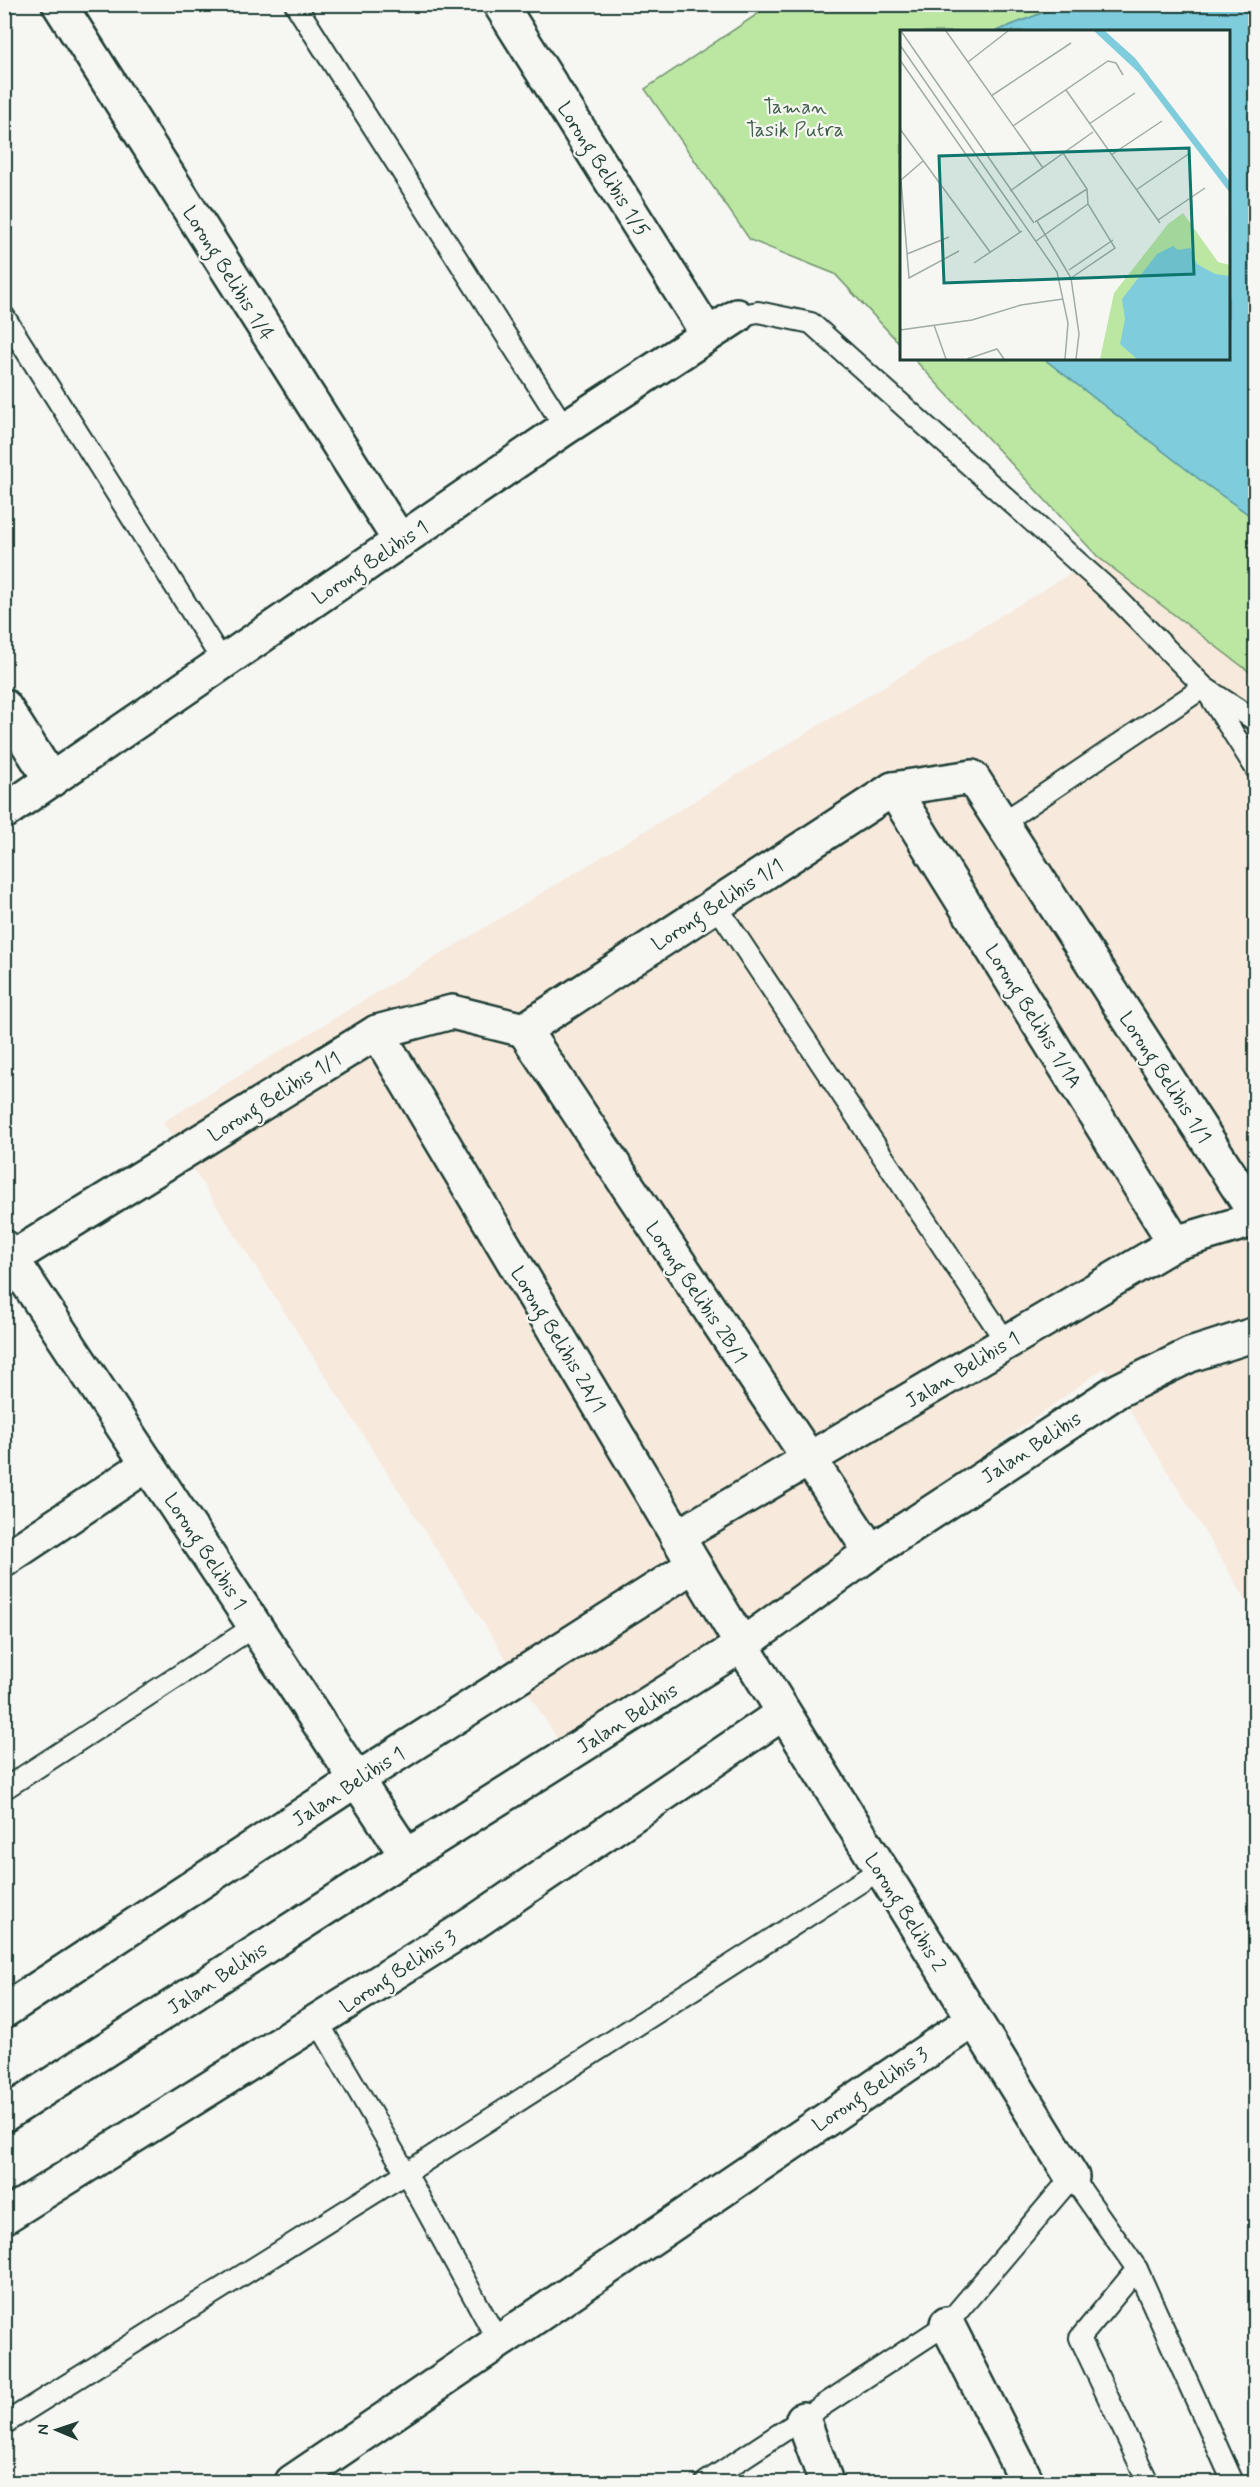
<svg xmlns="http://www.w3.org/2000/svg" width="1260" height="2487" font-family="Mynerve,sans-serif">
  <rect width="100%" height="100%" fill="#f6f6f2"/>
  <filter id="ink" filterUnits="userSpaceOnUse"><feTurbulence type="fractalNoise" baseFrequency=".0167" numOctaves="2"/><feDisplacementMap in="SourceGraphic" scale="12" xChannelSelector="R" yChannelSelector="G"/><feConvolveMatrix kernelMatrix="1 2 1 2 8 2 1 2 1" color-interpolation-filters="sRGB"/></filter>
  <g filter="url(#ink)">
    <polygon fill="#f7e9dc" points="1098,557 1255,676 1255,1614 1104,1368 568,1755 163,1122"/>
    <polygon fill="#bce7a3" stroke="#6e926c" stroke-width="1.5" points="771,5 1255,5 1255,676 1098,557 914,359 1228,358 1228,32 902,32 901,345 835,274 750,240 645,89"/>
    <polygon fill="#7eccdc" stroke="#589399" stroke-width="1.5" points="1062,5 1255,5 1255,519 1204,483 1044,359 1228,358 1228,32 996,31"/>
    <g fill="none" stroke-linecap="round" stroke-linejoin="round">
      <g stroke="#1f3d34" stroke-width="24">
        <g id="lane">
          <polyline points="295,4 565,428"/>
          <polyline points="4,316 223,662"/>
          <polyline points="737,316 758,312 811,323 1110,591 1204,687 1256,721"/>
          <polyline points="1002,823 1204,687 1256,769"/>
          <polyline points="716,905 1006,1342"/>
          <polyline points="4,1789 255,1626"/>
          <polyline points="318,2022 406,2173 498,2341"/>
          <polyline points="1137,2269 1080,2338 1148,2482"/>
          <polyline points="4,2424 406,2173 881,1869"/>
          <polyline points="706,2482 947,2324 1072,2177 1137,2269 1233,2482"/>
        </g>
      </g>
      <g stroke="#1f3d34" stroke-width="38">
        <g id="street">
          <polyline points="59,4 400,541"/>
          <polyline points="500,4 707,333"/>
          <polyline points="4,706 51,780"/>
          <polyline points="893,789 1175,1243"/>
          <polyline points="4,812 565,428 737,316"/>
          <polyline points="524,1030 871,1552"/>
          <polyline points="377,1032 742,1645 1072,2177"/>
          <polyline points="4,1247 407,1856"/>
          <polyline points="12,1258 377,1032 452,1012 524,1030 893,789 972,777 1256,1215"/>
          <polyline points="677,1537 1175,1243 1256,1219"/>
          <polyline points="4,1560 148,1464"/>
          <polyline points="4,2011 356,1780 694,1565"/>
          <polyline points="4,2115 389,1867 742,1645 871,1552 1117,1391 1190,1355 1256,1334"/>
          <polyline points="4,2217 475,1922 783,1713"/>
          <polyline points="947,2324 1027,2482"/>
          <polyline points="803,2419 826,2482"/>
          <polyline points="292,2482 973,2020"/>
        </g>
      </g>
      <use href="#lane" stroke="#f6f6f2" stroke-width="20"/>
      <use href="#street" stroke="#f6f6f2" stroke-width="33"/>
    </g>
  </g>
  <g text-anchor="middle" stroke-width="4.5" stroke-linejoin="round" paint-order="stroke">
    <g font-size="20" fill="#3e5f4a" stroke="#f6f6f2">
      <text x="795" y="113">Taman<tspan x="795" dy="23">Tasik Putra</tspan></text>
    </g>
    <g font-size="20" fill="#1f3d34" stroke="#f6f6f2">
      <text transform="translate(604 169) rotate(58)" y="7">Lorong Belibis 1/5</text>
      <text transform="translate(229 273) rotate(58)" y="7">Lorong Belibis 1/4</text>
      <text transform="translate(370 562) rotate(-34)" y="7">Lorong Belibis 1</text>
      <text transform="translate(717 904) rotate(-33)" y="7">Lorong Belibis 1/1</text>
      <text transform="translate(1034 1016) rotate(58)" y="7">Lorong Belibis 1/1A</text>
      <text transform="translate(1166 1077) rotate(57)" y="7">Lorong Belibis 1/1</text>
      <text transform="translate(274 1096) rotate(-32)" y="7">Lorong Belibis 1/1</text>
      <text transform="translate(697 1292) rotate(56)" y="7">Lorong Belibis 2B/1</text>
      <text transform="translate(559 1339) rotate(59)" y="7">Lorong Belibis 2A/1</text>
      <text transform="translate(962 1369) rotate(-31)" y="7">Jalan Belibis 1</text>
      <text transform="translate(1031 1447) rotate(-33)" y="7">Jalan Belibis</text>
      <text transform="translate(206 1551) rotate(57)" y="7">Lorong Belibis 1</text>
      <text transform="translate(627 1718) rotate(-32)" y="7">Jalan Belibis</text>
      <text transform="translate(348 1786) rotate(-33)" y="7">Jalan Belibis 1</text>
      <text transform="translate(906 1912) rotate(58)" y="7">Lorong Belibis 2</text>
      <text transform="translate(398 1971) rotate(-33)" y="7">Lorong Belibis 3</text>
      <text transform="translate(217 1978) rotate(-33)" y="7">Jalan Belibis</text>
      <text transform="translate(870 2089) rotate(-34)" y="7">Lorong Belibis 3</text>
    </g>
  </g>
  <g transform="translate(900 30)">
    <rect width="330" height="330" fill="#f6f6f2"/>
    <path d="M283 183 318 232 330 235V329H200L214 263 268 194Z" fill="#bce7a3"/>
    <path d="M194 1H205L235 28 330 152V163L238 42ZM273 216 278 220 290 218 297 234 315 244 330 246V329H237L220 314 225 289 222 269 257 224Z" fill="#7eccdc"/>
    <path fill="none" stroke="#a0aca6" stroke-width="1.5" d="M1 1 134 193M46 1 143 138M0 15 157 242 168 293 165 329M0 30 120 202M68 32 108 1M166 60 260 193M91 66 171 13M189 94 235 63M113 96 208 31 216 33 223 45M0 99 90 222M163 123 187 159 188 174 215 218 171 248M211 125 262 91M23 131 1 150 9 248 59 221M236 160 290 123M110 161 193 102M258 190 305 158M137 191 171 248 179 304 176 329M135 192 187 159M136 211 188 174M7 224 49 207M74 233 122 201M169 240 213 210M34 295 46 329M0 300 72 290 121 275 163 269M67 329 97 319 104 329"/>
    <path fill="#0f766e" fill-opacity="0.15" stroke="#0f766e" stroke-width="3" d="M289 118 294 244 44 253 39 126Z"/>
    <rect width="330" height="330" fill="none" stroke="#1f3d34" stroke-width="3"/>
  </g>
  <rect width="1260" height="2487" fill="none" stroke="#f6f6f2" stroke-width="24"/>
  <rect x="12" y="12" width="1236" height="2463" fill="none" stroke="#1f3d34" stroke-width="2" filter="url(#ink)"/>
  <g transform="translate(57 2430) rotate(272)" stroke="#f6f6f2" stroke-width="4.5" paint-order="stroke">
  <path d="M0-4.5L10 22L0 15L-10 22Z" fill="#1f3d34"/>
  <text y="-9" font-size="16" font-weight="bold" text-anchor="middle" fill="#1f3d34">N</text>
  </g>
</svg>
